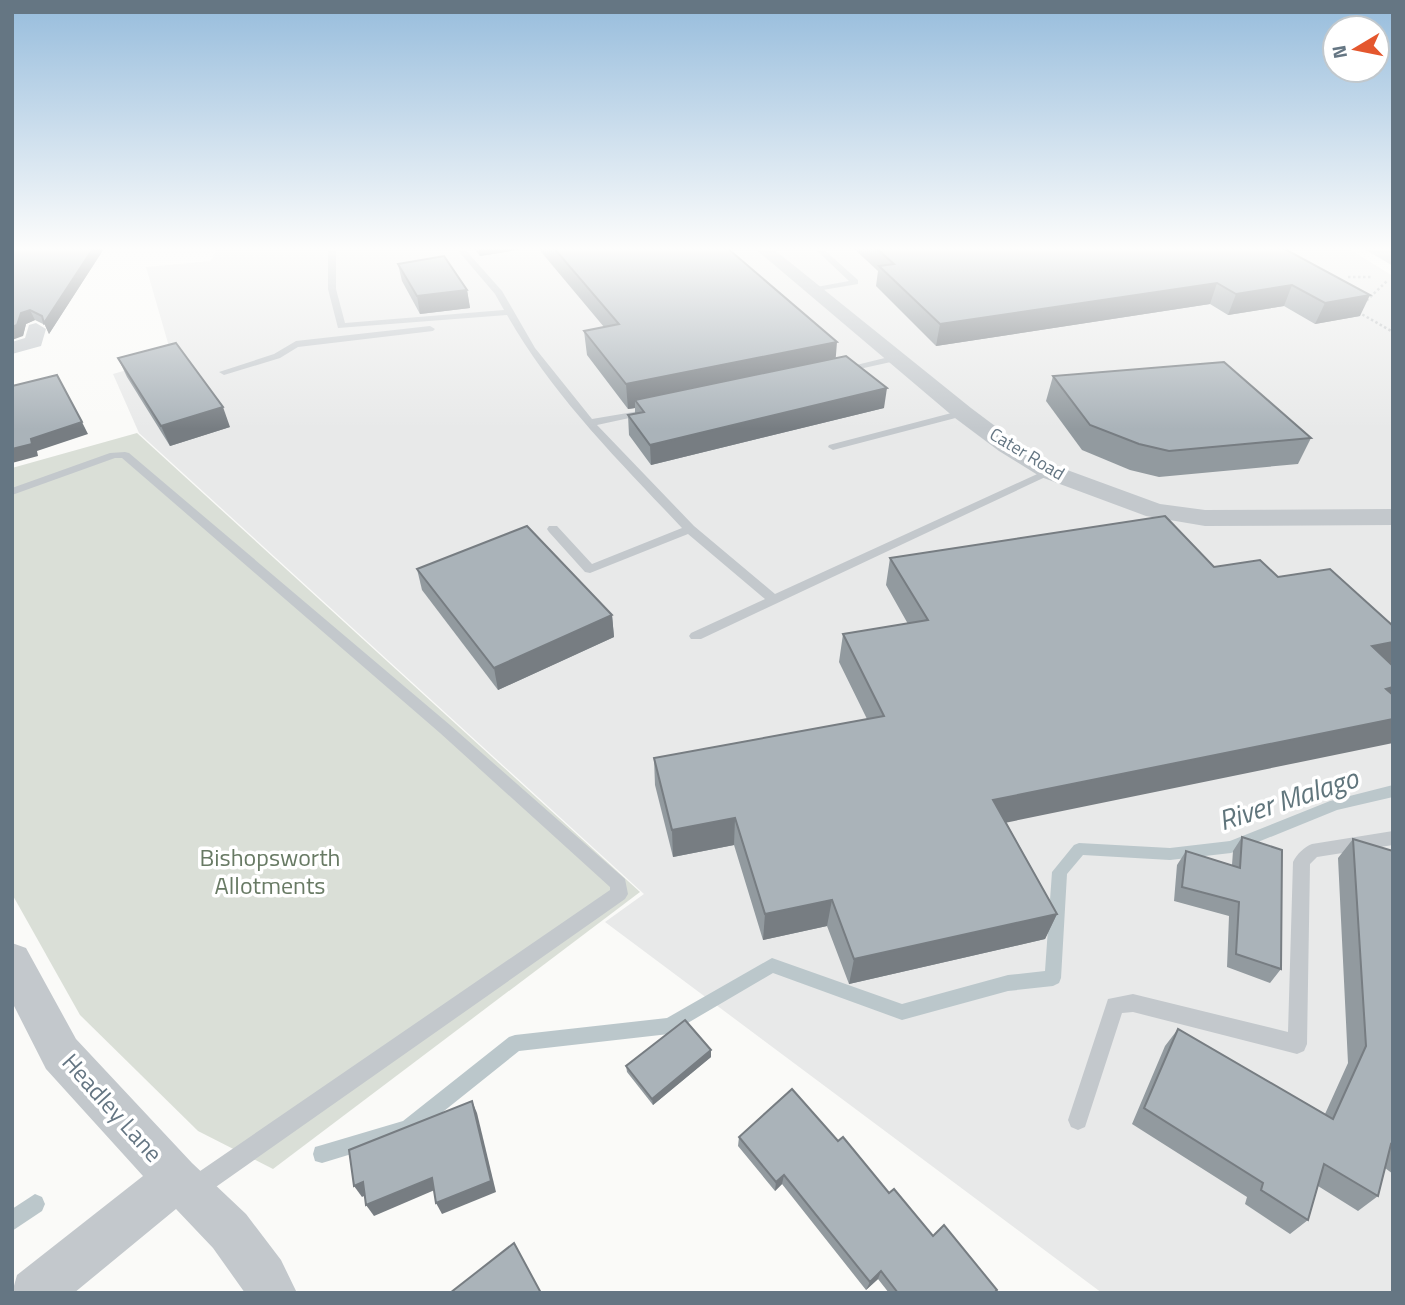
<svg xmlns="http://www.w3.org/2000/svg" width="1405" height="1305" font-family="'Titillium Web',sans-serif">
  <rect width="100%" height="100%" fill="#fafaf8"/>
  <polygon fill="#e8e9e9" points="217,247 1346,247 1393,276 1393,1293 1102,1293 605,922 644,894 139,433 113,374 172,357 146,267 211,261"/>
  <polygon fill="#dadfd7" points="137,433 640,892 273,1169 198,1131 80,1015 12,894 12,468"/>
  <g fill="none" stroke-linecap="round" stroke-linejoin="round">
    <g fill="#bbc7cb" fill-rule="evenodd">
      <polygon points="1393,785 1393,797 1337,810 1231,853 1170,860 1083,855 1067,874 1061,978 1059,983 1053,986 1008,991 902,1020 773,973 669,1034 519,1051 414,1135 322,1163 315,1161 313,1154 315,1147 322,1145 403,1121 509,1037 515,1035 667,1018 772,958 902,1004 1008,975 1045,971 1052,872 1074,845 1079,843 1170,848 1230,841 1330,801"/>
      <polygon points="35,1194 42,1197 45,1204 42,1211 12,1231 12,1209"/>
    </g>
    <g stroke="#bbbfc2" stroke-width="2.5" stroke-dasharray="2.5 2.5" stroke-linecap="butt">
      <polyline points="1348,277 1373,277"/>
      <polyline points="1363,304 1387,281"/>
      <polyline points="1358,312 1393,332"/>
    </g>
    <g fill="#c3c8cc" fill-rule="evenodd">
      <path d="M328 247H336V289L345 323 504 310 495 294 455 247H463L502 291 535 348 592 419 657 408V412L597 425 694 526 775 594 1046 470 1050 469 1056 472 701 639H691L689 636 691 633 765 599 688 534 590 573 585 572 549 532 547 529 549 526H557L592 564 682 528C619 461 553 396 507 315L338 328 328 289Z"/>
      <polygon points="813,247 821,247 858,280 858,284 811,292 811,288 849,281"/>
      <polygon points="430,326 435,329 433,331 298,347 280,358 224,375 219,372 274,354 296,341"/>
      <polygon points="897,355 900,356 900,360 841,373 836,370"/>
      <polygon points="963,410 967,411 967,415 833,450 828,447 829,445"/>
      <polygon points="125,452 129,453 450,725 625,879 628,894 625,899 203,1196 195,1199 187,1196 184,1188 187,1180 610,890 610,887 440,733 122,458 115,458 12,495 12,488 110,453"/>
      <path d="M1393 831V845L1317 857 1310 864 1307 1044 1304 1051 1297 1054 1133 1012 1122 1013 1085 1127 1078 1130 1071 1127 1068 1120 1108 999 1133 994 1288 1032 1293 862C1297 854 1304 847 1312 844Z"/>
    </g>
    <g fill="#c3c8cc" fill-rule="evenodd">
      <polygon points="753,247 771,247 971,408 1015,441 1059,467 1160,504 1205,510 1393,509 1393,525 1205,526 1146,516 1041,477 999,451 955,418"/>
      <polygon points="36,323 46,329 41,346 12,354 12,342 25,338 29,325"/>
      <polygon points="12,943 26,948 76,1039 192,1163 246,1214 281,1260 297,1293 245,1293 213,1248 176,1209 74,1293 12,1293 17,1275 143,1176 46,1069 12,1002"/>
    </g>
    <polygon fill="#c3c8cc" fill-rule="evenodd" points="1361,247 1386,247 1393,251 1393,266"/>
  </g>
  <g fill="#929a9f">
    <polygon points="12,247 105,247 49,334 45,325 35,320 26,324 23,336"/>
    <polygon points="473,247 536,247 480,256"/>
    <polygon points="537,247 726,247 884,408 651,465 629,435 628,415 635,414 635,408 628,409 587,355 584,331 604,327"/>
    <polygon points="852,247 1281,247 1360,316 1315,324 1284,306 1228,315 1210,304 936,346 876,286 878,271"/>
    <polygon points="398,264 467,290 470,308 420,314 402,281"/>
    <polygon points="118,358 230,427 170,446 127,377"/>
    <polygon points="1053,376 1311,438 1298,464 1159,477 1130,470 1082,450 1046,401"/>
    <polygon points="890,558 1214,567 1278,577 1393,626 1393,660 1390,663 1006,822 1057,914 1045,939 849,984 827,926 763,940 734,845 673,857 655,785 654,758 867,719 839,662 843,634 908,624 886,585"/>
    <polygon points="417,569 612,615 614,637 498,690 422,590"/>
    <polygon points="1242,837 1281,969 1270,983 1227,967 1229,916 1174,901 1177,865 1186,851 1232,865 1233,851"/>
    <polygon points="1353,839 1393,851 1393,1174 1385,1168 1378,1196 1358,1211 1318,1186 1308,1220 1290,1234 1245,1204 1247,1197 1132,1124 1165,1046 1178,1029 1325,1114 1348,1063 1338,858"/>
    <polygon points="711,1050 711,1057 653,1105 627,1072 626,1066"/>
    <polygon points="739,1137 838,1141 933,1236 995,1293 889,1293 878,1279 866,1290 782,1184 775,1191 738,1146"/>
  </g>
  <g fill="#777d82">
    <polygon points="94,247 105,247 49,334 44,323"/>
    <polygon points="478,247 536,247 480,256"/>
    <polygon points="1217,283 1210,304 936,346 940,324"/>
    <polygon points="1292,285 1284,306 1228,315 1236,294"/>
    <polygon points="467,290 470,308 420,314 417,296"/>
    <polygon points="1370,295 1360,316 1315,324 1325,303"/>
    <polygon points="30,310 35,320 26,324 23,336 12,340 12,327 21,313"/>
    <polygon points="837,342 835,367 635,400 635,408 628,409 626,384"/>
    <polygon points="887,388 884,408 651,465 650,445"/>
    <polygon points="223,407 230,427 170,446 161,426"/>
    <polygon points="82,422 88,434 37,451 38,456 12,463 12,449 31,439"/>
    <polygon points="612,615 614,637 498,690 494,668"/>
    <polygon points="1393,642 1393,660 1388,666 1372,646"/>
    <polygon points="1393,687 1393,710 1386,689"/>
    <polygon points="1393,719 1393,743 985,827 993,800"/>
    <polygon points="735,818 734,845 673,857 672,830"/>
    <polygon points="832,900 827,926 763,940 765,914"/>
    <polygon points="1057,914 1045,939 849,984 854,959"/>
    <polygon points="711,1050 711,1057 653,1105 652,1099"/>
    <polygon points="472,1101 477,1113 496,1192 442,1214 436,1203"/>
    <polygon points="784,1175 782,1184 775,1191 776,1182"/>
    <polygon points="432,1178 437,1189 374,1216 366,1205"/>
    <polygon points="363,1182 370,1193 362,1197 354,1186"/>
    <polygon points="881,1271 878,1279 866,1290 870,1282"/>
  </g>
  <g fill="#aab3b9" stroke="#777d82" stroke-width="2">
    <polygon points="12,247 94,247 44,323 42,316 30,310 21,313 17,325 12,327"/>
    <polygon points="553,247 726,247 837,342 626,384 584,331 619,324"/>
    <polygon points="875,247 1281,247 1370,295 1325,303 1292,285 1236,294 1217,283 940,324 879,266 894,264"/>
    <polygon points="444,256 467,290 417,296 398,264"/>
    <polygon points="176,343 223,407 161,426 118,358"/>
    <polygon points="846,356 887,388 650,445 628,415 644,412 635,400"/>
    <polygon points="1224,362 1311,438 1169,451 1139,444 1090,425 1053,376"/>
    <polygon points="57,375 82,422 31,439 32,444 12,449 12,386"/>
    <polygon points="1165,516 1214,567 1260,560 1278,577 1330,569 1393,626 1393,642 1372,646 1393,666 1393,687 1386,689 1393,695 1393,719 993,800 1057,914 854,959 832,900 765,914 735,818 672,830 654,758 884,716 843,634 928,620 890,558"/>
    <polygon points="527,526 612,615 494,668 417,569"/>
    <polygon points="1242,837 1282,850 1281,969 1236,954 1239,902 1182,887 1186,851 1240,868"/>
    <polygon points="1353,839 1393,851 1393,1145 1391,1144 1378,1196 1324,1164 1308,1220 1261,1190 1263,1183 1144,1108 1178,1029 1333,1119 1366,1046"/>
    <polygon points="685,1020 711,1050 652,1099 626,1066"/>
    <polygon points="792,1089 838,1141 843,1137 889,1193 894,1189 933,1236 944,1225 997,1290 994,1293 898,1293 881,1271 870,1282 784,1175 776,1182 739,1137"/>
    <polygon points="472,1101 491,1181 436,1203 432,1178 366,1205 363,1182 354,1186 349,1150"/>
    <polygon points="514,1243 541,1293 450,1293"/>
  </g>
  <linearGradient id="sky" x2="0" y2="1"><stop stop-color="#96bcdc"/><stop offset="0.58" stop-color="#fdfdfc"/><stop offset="1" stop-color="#fdfdfc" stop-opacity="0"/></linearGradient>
  <rect width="1405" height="429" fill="url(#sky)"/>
  <g text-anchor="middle" stroke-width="7" stroke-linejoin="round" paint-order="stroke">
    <g font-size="18" fill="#657683" stroke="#fff">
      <text transform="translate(1027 454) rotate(31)" y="6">Cater Road</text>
    </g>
    <g font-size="24" fill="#687a64" stroke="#fff">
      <text x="270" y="866">Bishopsworth<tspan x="270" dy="28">Allotments</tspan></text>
    </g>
    <g font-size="24" fill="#657683" stroke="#fff">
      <text transform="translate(112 1108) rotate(48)" y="8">Headley Lane</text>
    </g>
    <g font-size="28" font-style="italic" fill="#60757c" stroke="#fff">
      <text transform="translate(1288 799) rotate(-18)" y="10">River Malago</text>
    </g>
  </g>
  <rect width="1405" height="1305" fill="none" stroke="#657683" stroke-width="28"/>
  <g transform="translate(1356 49) rotate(260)"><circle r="33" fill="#ffffff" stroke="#c1c8cd" stroke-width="2"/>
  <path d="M0-5L12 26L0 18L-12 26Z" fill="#e4572e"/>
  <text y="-10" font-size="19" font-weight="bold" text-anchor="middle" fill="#657683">N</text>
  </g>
</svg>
